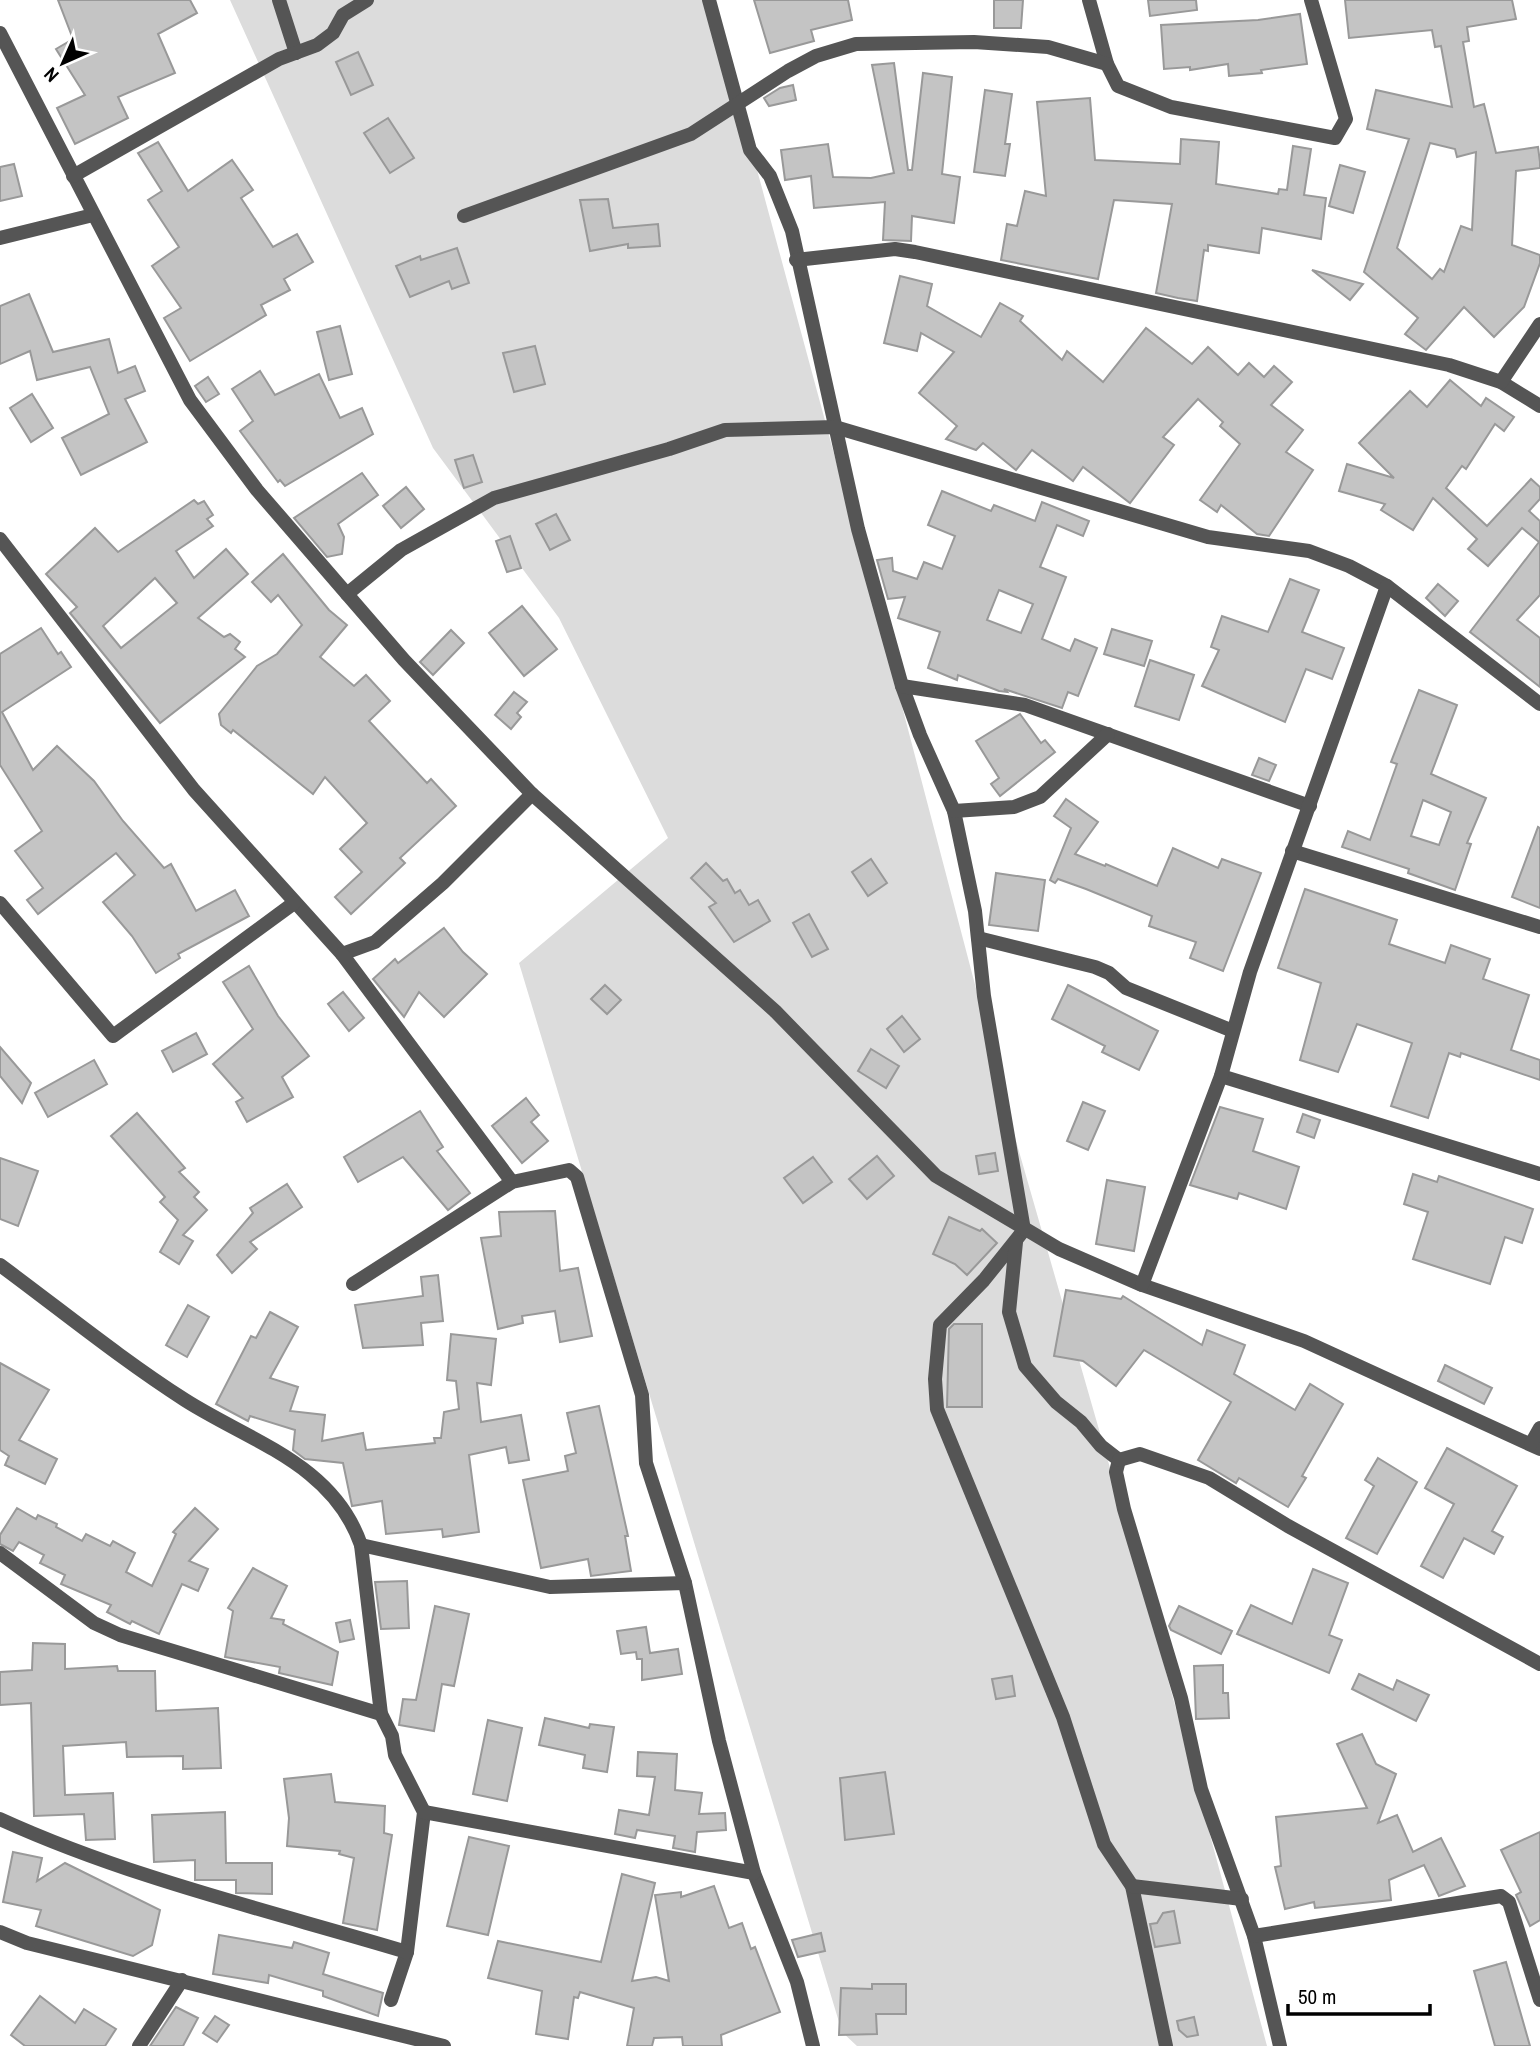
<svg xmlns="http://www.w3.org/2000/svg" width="1540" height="2046" font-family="'Archivo Narrow',sans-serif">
  <rect width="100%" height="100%" fill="#fff"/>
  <polygon fill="#dcdcdc" points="230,0 711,0 888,653 1016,1141 1123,1513 1267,2046 857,2046 842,2032 519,963 668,838 559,618 433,448"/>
  <g fill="#c4c4c4" stroke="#999" stroke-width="2" fill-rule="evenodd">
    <polygon points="58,0 190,0 197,13 158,34 175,73 118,97 128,118 75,144 57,108 85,95 56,49 73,39"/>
    <polygon points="754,0 848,0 852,20 811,30 814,41 770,53"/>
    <polygon points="994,0 1023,0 1021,28 994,28"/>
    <polygon points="1148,0 1196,0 1197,10 1150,16"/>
    <path d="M1345 0H1512L1516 19 1467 27 1469 41 1463 42 1474 107 1484 104 1496 153 1538 147 1540 162V168L1516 171 1512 245 1540 255V263L1524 307 1494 337 1464 307 1426 350 1405 334 1418 318 1364 272 1409 139 1367 129 1376 90 1452 107 1441 46 1435 47 1432 30 1349 38ZM1430 143 1455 149 1457 157 1476 152 1472 230 1461 226 1444 272 1440 269 1432 279 1397 248Z"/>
    <polygon points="1300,14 1307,64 1261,70 1262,73 1229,76 1228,64 1190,70 1190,67 1164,69 1161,25 1258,20"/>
    <polygon points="358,52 373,85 351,95 336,62"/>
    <polygon points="894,63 908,170 912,170 923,73 952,77 942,174 960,177 954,223 912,216 911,241 883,240 885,202 814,208 811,176 785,180 781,150 828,144 833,177 871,178 894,173 872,65"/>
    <polygon points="793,85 796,100 769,106 764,98 780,88"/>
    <polygon points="985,90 1012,94 1005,144 1010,144 1005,176 974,172"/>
    <polygon points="1090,98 1095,160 1180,164 1181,139 1219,142 1216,184 1278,194 1279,189 1287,190 1293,146 1311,149 1304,195 1326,198 1321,239 1262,228 1259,253 1208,245 1208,251 1204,250 1197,301 1178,298 1156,293 1172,204 1114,200 1098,279 1001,260 1007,224 1017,226 1025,191 1046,196 1037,102"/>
    <polygon points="388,118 414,158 390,173 364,133"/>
    <polygon points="158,142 188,191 232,160 253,190 241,198 273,247 297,234 313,262 284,279 290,290 261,305 266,315 190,361 164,318 181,308 152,266 179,247 148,200 162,191 138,153"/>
    <polygon points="14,164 22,196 0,201 0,167"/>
    <polygon points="1340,165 1365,172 1353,213 1329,206"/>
    <polygon points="608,199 613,228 658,224 660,246 628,248 628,244 590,251 580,200"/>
    <polygon points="457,248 469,283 452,289 449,281 410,297 396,266 420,256 421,260"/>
    <polygon points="1312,270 1363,284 1350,300"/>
    <polygon points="900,276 932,284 927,306 981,337 1000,303 1023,316 1020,321 1062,360 1067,351 1103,382 1146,328 1192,364 1208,347 1238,375 1249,363 1264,377 1274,366 1292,382 1271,405 1303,430 1286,452 1313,470 1269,536 1257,534 1221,505 1217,512 1200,500 1240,444 1220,426 1223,422 1198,399 1163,437 1174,445 1130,503 1083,467 1073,481 1032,450 1016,470 983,443 976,450 946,439 957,426 919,393 954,352 921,333 917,351 884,343"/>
    <polygon points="29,294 53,352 109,339 118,373 135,366 145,391 125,399 147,442 81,475 62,438 109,414 90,367 37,380 30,351 0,364 0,306"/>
    <polygon points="340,326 352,374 329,380 317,332"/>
    <polygon points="535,346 545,384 514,392 503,353"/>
    <polygon points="260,371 275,395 319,374 340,418 362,408 373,434 285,486 280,480 278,482 240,431 253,421 232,389"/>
    <polygon points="208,377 219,394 206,402 195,386"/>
    <polygon points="1450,380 1481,406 1486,398 1514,417 1504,431 1495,424 1466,469 1462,466 1446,488 1487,526 1531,479 1540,487 1540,499 1529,511 1540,521 1540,595 1517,620 1540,638 1540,687 1470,632 1539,542 1522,528 1488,566 1468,549 1477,539 1433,498 1413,530 1381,510 1385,504 1339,491 1347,464 1394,478 1359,443 1410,391 1427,407"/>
    <polygon points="32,394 53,428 31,442 10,408"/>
    <polygon points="473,455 482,482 464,488 455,460"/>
    <polygon points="362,473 378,495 338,524 344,537 342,554 327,557 294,518"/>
    <polygon points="406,487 424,509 401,528 383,506"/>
    <path d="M942 491 991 511 994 505 1035 521 1042 502 1089 521 1083 536 1057 525 1040 567 1066 577 1042 639 1070 651 1075 639 1097 648 1078 696 1068 692 1062 708 1004 689 1007 692 999 691 958 675 957 680 928 668 940 632 898 618 905 597 888 599 877 560 892 558 893 571 917 579 924 562 942 569 955 536 928 525ZM999 590 1033 604 1021 633 987 620Z"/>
    <path d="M194 500 198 504 204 501 213 515 207 519 213 526 176 551 194 578 226 549 248 574 198 618 224 637 230 634 240 642 235 649 245 657 160 723 70 613 77 607 46 574 95 528 118 552ZM155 578 177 603 121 648 103 626Z"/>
    <polygon points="556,514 570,540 550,550 536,524"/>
    <polygon points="510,536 521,568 507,572 496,541"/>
    <polygon points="283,554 329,610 347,625 320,657 354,686 366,675 390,701 369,721 427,783 431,779 456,806 400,858 405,863 351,914 335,897 362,872 340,849 367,823 325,777 313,794 233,730 231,733 221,725 219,714 257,666 277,654 302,625 278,595 271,602 252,582"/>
    <polygon points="1290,579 1319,590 1302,632 1344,648 1332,679 1306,669 1285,722 1202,686 1219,650 1211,647 1222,616 1268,632"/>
    <polygon points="1438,584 1458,601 1445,616 1426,598"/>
    <polygon points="522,606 557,649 524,676 489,633"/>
    <polygon points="41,628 58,654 61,652 71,667 2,712 33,770 57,746 94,781 123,821 164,868 171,864 196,911 235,890 249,916 178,954 180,958 156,973 132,936 103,902 135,875 116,853 38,914 27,900 43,888 15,851 42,831 0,765 0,654"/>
    <polygon points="1112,629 1152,641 1144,666 1104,654"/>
    <polygon points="451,630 464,643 433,675 420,662"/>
    <polygon points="1150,660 1194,675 1179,720 1135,706"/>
    <path d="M1419 690 1457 705 1431 774 1486 798 1467 843 1471 844 1455 890 1408 873 1409 869 1342 847 1348 831 1370 840 1397 764 1391 762ZM1423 800 1451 812 1439 845 1411 836Z"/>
    <polygon points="514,692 527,702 517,713 521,717 511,729 495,715"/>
    <polygon points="1020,714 1041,743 1045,740 1055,752 1000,796 991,784 999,778 976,741"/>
    <polygon points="1259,758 1276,765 1269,781 1252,775"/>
    <polygon points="1066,799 1098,822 1075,854 1105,866 1106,864 1157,886 1173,848 1218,868 1222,859 1261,873 1223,971 1190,958 1196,942 1149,926 1152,916 1086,889 1058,879 1055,883 1050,880 1071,828 1054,816"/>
    <polygon points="1538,827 1540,828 1540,908 1512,897"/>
    <polygon points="871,859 887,883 868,896 852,872"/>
    <polygon points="706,863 723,881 727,879 735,893 740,890 749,905 758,900 770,921 734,942 709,907 716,903 691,878"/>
    <polygon points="996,873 1045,880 1038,931 989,925"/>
    <polygon points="1305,889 1397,920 1389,944 1445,963 1451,945 1490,959 1483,979 1529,995 1511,1050 1540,1060 1540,1080 1461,1053 1460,1057 1449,1053 1428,1118 1391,1106 1412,1043 1357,1024 1338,1072 1300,1060 1321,983 1278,968"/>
    <polygon points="809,914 828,949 812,957 793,923"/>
    <polygon points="444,928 463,952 487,974 444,1017 419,992 404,1017 373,979 395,959 398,963"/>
    <polygon points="249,966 278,1016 309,1056 282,1077 293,1097 247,1122 236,1102 243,1098 213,1064 253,1029 223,982"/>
    <polygon points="605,985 621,1000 607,1014 591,999"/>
    <polygon points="1068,985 1158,1031 1139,1070 1102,1052 1105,1046 1052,1019"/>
    <polygon points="343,992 364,1018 349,1031 328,1004"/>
    <polygon points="902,1016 920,1039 904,1052 887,1029"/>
    <polygon points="196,1033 207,1054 173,1072 162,1051"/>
    <polygon points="0,1047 31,1083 22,1103 0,1076"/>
    <polygon points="871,1049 899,1066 886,1088 858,1071"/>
    <polygon points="94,1060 107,1084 48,1117 35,1093"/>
    <polygon points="526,1098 539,1115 531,1122 548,1141 522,1163 492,1126"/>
    <polygon points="1083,1102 1105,1111 1088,1150 1067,1141"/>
    <polygon points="1220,1107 1263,1119 1253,1151 1299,1167 1286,1209 1239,1193 1237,1199 1190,1185"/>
    <polygon points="420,1111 443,1147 437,1151 470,1193 448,1210 403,1157 358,1182 344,1157"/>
    <polygon points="137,1113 185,1168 179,1172 199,1192 194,1197 207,1210 183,1235 193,1241 179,1264 160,1252 178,1220 160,1202 165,1197 111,1136"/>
    <polygon points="1303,1114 1320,1120 1314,1138 1297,1132"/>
    <polygon points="995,1153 998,1171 979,1174 976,1156"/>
    <polygon points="877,1156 894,1176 867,1199 849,1179"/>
    <polygon points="813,1157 832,1182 803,1203 784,1178"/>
    <polygon points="0,1158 38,1171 18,1226 0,1219"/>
    <polygon points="1413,1174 1437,1182 1439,1176 1533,1209 1522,1243 1505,1237 1490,1284 1413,1259 1428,1212 1404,1204"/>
    <polygon points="1107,1180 1145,1187 1134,1251 1096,1244"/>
    <polygon points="287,1184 302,1207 250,1242 257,1249 232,1273 217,1255 253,1213 250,1208"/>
    <polygon points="555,1211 560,1271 578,1268 592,1336 560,1342 555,1311 522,1316 523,1323 498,1329 481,1238 501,1236 499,1212"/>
    <polygon points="949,1217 980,1231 982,1229 997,1243 967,1275 955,1264 933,1254"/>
    <polygon points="438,1275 443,1321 421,1323 423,1345 363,1348 355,1305 423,1296 421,1277"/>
    <polygon points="1066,1290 1121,1299 1123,1296 1202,1345 1207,1330 1245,1345 1234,1374 1295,1410 1310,1384 1343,1404 1302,1476 1306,1478 1288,1507 1239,1478 1236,1483 1198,1460 1231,1402 1144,1350 1116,1386 1083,1361 1054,1356"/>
    <polygon points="188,1305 209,1317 187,1357 166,1345"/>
    <polygon points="270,1312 298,1327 270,1378 298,1387 290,1411 325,1415 322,1441 363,1433 366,1450 435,1443 434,1438 441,1438 444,1412 459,1409 456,1381 447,1380 451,1334 496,1339 491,1385 477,1383 481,1422 521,1415 529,1460 509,1463 506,1447 469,1455 479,1532 443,1537 442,1529 386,1534 382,1501 352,1506 343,1463 305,1459 293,1450 295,1430 250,1416 248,1421 216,1404 251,1336 256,1338"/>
    <polygon points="954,1324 982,1324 982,1407 947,1407 949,1329"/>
    <polygon points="0,1363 49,1390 19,1440 57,1459 45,1484 5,1465 9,1456 0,1450"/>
    <polygon points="1445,1365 1492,1388 1484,1404 1438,1381"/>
    <polygon points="599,1406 628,1536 625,1536 631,1571 591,1576 588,1559 541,1568 523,1480 568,1471 565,1456 576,1453 567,1413"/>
    <polygon points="1447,1448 1517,1486 1492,1531 1503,1537 1494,1554 1464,1538 1443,1578 1421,1566 1454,1504 1425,1488"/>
    <polygon points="1378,1458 1417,1482 1377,1554 1346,1538 1374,1486 1365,1480"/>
    <polygon points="17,1508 36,1519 38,1515 57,1524 56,1527 82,1541 86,1534 110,1546 113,1541 135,1553 126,1572 152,1586 176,1534 173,1532 195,1508 218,1529 189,1561 208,1569 198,1591 182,1584 159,1634 132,1621 130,1624 107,1612 111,1605 61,1584 65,1575 40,1563 44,1555 19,1542 13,1551 0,1544 0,1535"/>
    <polygon points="253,1568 287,1586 271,1618 284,1620 283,1624 338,1652 332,1685 279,1673 280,1667 225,1657 233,1611 228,1608"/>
    <polygon points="1313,1569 1348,1583 1329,1635 1342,1640 1329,1673 1237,1634 1251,1605 1292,1624"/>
    <polygon points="407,1581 409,1628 381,1629 375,1582"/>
    <polygon points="435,1606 469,1614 454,1686 442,1684 434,1731 399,1725 403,1699 416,1700"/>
    <polygon points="1179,1606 1232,1631 1221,1654 1171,1630 1169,1626"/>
    <polygon points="350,1620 354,1639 340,1642 336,1623"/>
    <polygon points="646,1627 650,1653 678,1649 682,1674 642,1680 642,1659 637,1659 636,1652 621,1654 617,1631"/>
    <polygon points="33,1643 65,1644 65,1669 117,1666 118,1671 155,1671 156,1711 218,1708 221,1768 183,1769 183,1756 127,1757 126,1742 63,1746 65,1795 113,1793 115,1839 86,1840 84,1814 34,1816 31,1703 0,1705 0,1672 32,1670"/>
    <polygon points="1223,1665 1223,1693 1228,1693 1229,1718 1196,1719 1194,1666"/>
    <polygon points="1359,1674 1393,1690 1397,1680 1429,1695 1416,1721 1352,1689"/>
    <polygon points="1012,1676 1015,1696 996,1699 992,1679"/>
    <polygon points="545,1718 589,1728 590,1724 614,1727 607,1772 583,1768 585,1755 539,1745"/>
    <polygon points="488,1720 522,1728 507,1801 473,1794"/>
    <polygon points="1362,1734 1376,1764 1396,1774 1378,1823 1397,1815 1413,1852 1441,1838 1465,1886 1439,1896 1424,1865 1389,1880 1391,1900 1315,1908 1314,1902 1285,1909 1275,1867 1281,1866 1276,1817 1367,1808 1337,1744"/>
    <polygon points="638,1752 677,1754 675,1790 702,1793 699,1814 725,1813 726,1830 697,1832 695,1852 673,1848 675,1836 637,1830 635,1838 615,1834 619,1810 649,1815 655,1777 637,1776"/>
    <polygon points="885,1772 894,1834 845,1840 840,1778"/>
    <polygon points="331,1774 335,1802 385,1806 384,1833 392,1835 377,1930 343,1923 354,1858 339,1854 340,1851 287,1846 289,1818 284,1779"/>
    <polygon points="225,1812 226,1863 272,1863 272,1894 236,1893 236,1880 195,1880 195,1860 154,1862 152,1815"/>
    <polygon points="1540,1832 1540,1920 1530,1926 1516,1895 1521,1892 1501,1850"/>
    <polygon points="469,1837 509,1846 488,1935 447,1926"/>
    <polygon points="13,1852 42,1858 37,1881 65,1863 160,1910 152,1945 133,1956 36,1926 41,1910 3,1902"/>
    <polygon points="622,1874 655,1883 632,1981 656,1977 669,1981 655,1895 681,1892 681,1897 714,1886 729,1928 742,1923 751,1949 755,1947 780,2012 721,2035 722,2046 683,2046 682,2037 654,2038 652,2046 627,2046 634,2008 580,1992 578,1998 574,1997 568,2039 536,2034 542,1991 488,1978 498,1941 601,1962"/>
    <polygon points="1174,1911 1180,1943 1155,1947 1150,1924 1157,1923 1163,1913"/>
    <polygon points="821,1933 825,1951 798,1957 792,1940"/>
    <polygon points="219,1935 292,1948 294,1942 329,1953 323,1974 383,1993 378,2016 323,1996 323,1991 269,1975 268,1983 213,1974"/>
    <polygon points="1506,1962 1530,2046 1495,2046 1474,1971"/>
    <polygon points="872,1984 906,1984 906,2014 876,2014 877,2034 839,2035 841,1988 872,1989"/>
    <polygon points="40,1996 75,2023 84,2009 116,2029 105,2046 25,2046 11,2035"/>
    <polygon points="176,2007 198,2018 183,2046 150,2046"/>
    <polygon points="215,2016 229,2025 217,2042 203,2033"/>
    <polygon points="1194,2017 1198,2035 1187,2037 1179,2030 1177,2021"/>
  </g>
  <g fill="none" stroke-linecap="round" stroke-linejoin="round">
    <g stroke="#555" stroke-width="14">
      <polyline points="279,0 296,53"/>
      <polyline points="709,0 750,150 770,176 792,231 858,529 902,686 920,735 954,811 975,911 984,996 1024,1230 984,1280 940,1325 935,1379 937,1409 1063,1717 1104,1844 1132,1886 1166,2046"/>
      <polyline points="1089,0 1107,64 1118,86 1171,107 1335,138 1346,119 1311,0"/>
      <polyline points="0,33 190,400 257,490 404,660 532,794 775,1011 936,1176 1059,1249 1142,1285 1304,1341 1540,1449"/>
      <polyline points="73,176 279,59 317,45 333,33 343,15 367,0"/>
      <polyline points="464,216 691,134 788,71 816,56 856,44 974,42 1048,47 1107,64"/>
      <polyline points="0,238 93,215"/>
      <polyline points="796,260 895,249 915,252 1449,365 1501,382 1540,406"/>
      <polyline points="1501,382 1540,324"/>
      <polyline points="0,539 194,790 342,954 375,942 443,883 532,794"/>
      <polyline points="347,594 401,550 494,498 669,449 725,430 835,427 1208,537 1309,551 1349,566 1387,586 1540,704"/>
      <polyline points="902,686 1025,705 1310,806"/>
      <polyline points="954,811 1014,807 1040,797 1108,734"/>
      <polyline points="1292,851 1540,927"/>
      <polyline points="0,903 113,1036 294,903"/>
      <polyline points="978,938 1095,967 1109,973 1126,988 1233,1031"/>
      <polyline points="342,954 512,1182"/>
      <polyline points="1221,1076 1540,1174"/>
      <polyline points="1016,1242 1009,1312 1025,1366 1056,1402 1081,1422 1101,1446 1119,1460"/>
      <path d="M0 1265C61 1310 121 1359 185 1400 251 1442 333 1464 361 1545L381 1714 392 1736 395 1755 424 1812 407 1952 391 2000"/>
      <polyline points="353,1284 512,1182 569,1170 577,1177 642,1395 646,1463 685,1583 719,1741 754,1873 797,1982 813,2046"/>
      <polyline points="1142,1285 1221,1076 1250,972 1387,586"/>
      <polyline points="1531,1444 1540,1428"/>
      <polyline points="1119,1460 1116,1472 1124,1509 1181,1698 1201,1789 1254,1936 1280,2046"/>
      <polyline points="1119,1460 1140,1454 1209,1478 1288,1526 1540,1664"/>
      <polyline points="361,1545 550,1587 685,1583"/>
      <polyline points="0,1553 94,1623 120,1635 381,1714"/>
      <polyline points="424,1812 754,1873"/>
      <path d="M0 1819C129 1878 271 1911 407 1952"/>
      <polyline points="1132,1886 1242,1899"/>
      <polyline points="0,1932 27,1943 444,2046"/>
      <polyline points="1254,1936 1501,1896 1509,1902 1540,2000"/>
      <polyline points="139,2046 182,1980"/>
    </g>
  </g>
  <g transform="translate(63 63) rotate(225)" stroke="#ffffff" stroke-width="5" paint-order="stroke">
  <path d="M0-5L12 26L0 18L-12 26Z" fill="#000000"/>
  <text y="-10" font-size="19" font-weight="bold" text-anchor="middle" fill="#000000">N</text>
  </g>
  <path d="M1288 2004v10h142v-10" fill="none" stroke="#000000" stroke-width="3.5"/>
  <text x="1298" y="2004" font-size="21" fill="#000000" stroke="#ffffff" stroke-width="5" paint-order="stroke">50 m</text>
</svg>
